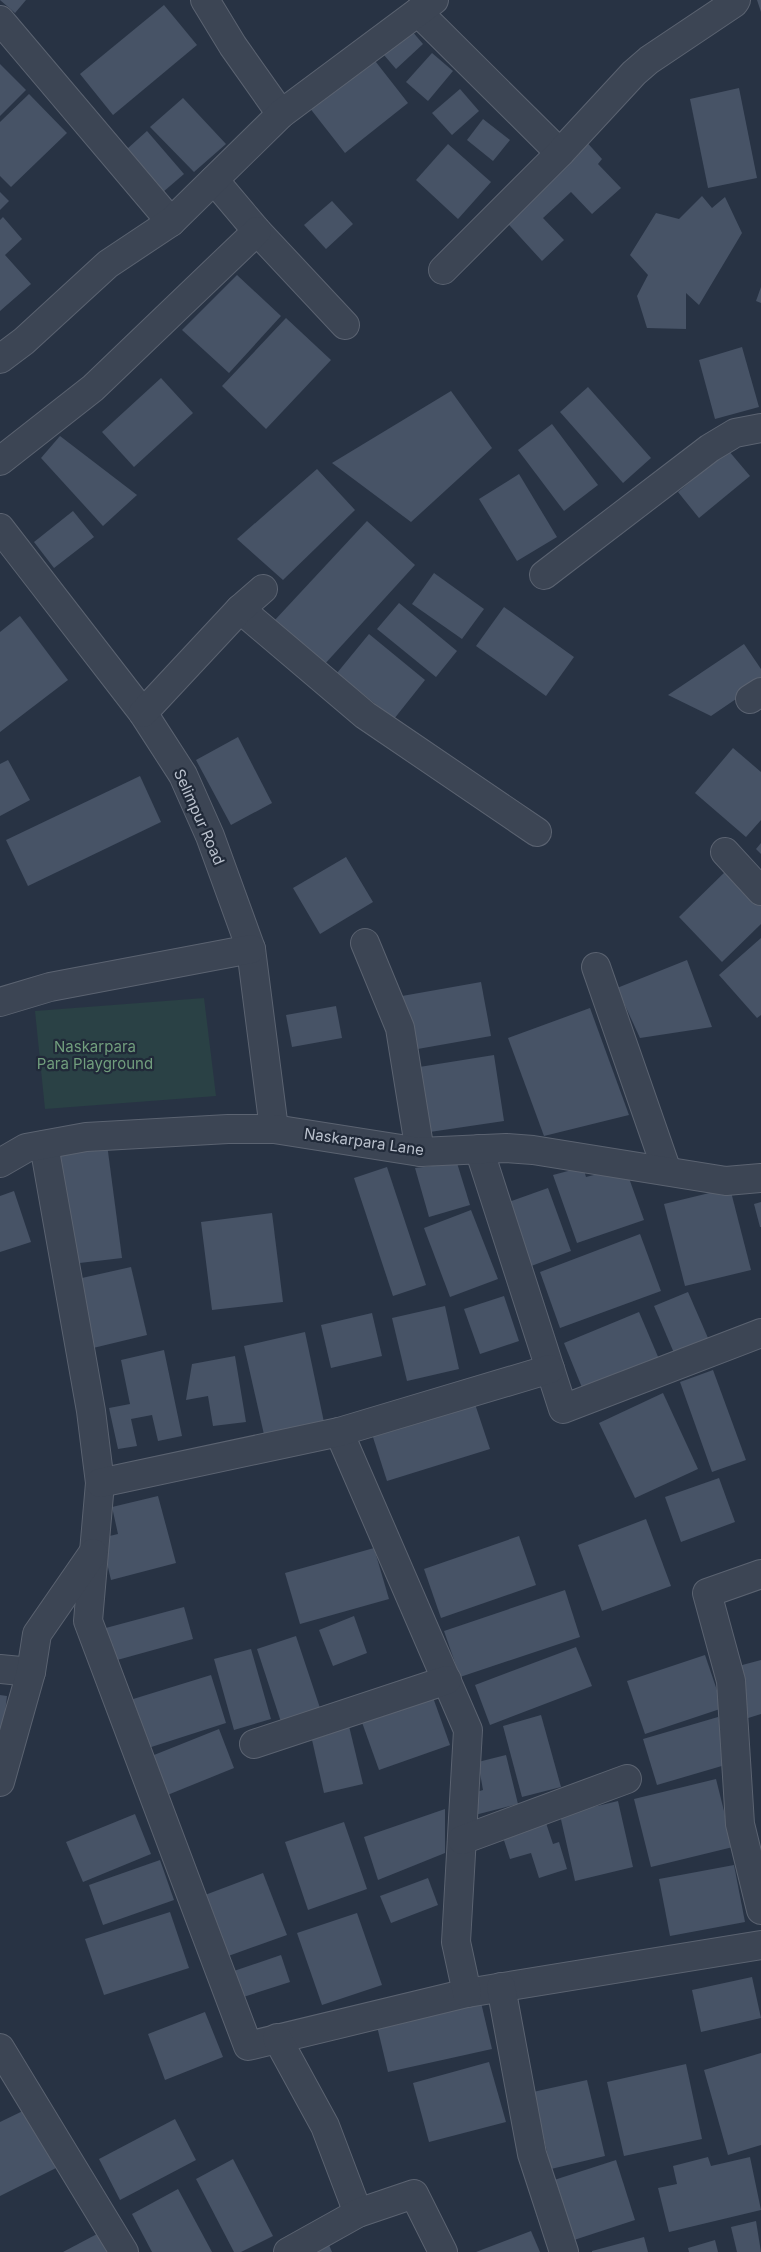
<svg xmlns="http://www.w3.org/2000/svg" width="761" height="2252" font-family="Inter,sans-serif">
  <rect width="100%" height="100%" fill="#283344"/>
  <polygon fill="#2a4145" points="204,998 216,1096 45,1109 35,1011"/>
  <g fill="#475366">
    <polygon points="0,0 26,0 15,13"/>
    <polygon points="757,0 761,0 761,12"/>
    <polygon points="164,5 197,45 113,115 80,74"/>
    <polygon points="405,23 423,44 396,69 378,48"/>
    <polygon points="432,53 453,71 428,101 406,82"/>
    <polygon points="372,57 408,103 345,153 309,107"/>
    <polygon points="0,64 26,90 0,116"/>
    <polygon points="739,88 757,178 708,188 690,99"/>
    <polygon points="460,89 479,111 452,135 432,113"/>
    <polygon points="29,94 67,133 11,187 0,176 0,122"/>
    <polygon points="183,98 226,144 194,172 150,127"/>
    <polygon points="483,119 510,140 493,161 467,140"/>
    <polygon points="147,131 184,174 163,192 127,149"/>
    <polygon points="583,138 602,159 598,164 621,188 592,214 571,192 543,218 564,240 542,261 500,215"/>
    <polygon points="448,144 491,182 458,219 416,180"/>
    <polygon points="0,192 9,201 0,210"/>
    <polygon points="702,196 712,208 725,197 742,233 699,305 686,293 686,329 647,328 637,296 648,275 630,255 656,213 679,219"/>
    <polygon points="332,201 353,224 326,249 304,225"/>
    <polygon points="3,217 22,239 5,255 31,284 0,311 0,220"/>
    <polygon points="237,275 281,316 229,373 182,330"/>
    <polygon points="761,287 761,303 756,301"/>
    <polygon points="286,318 331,360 266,429 222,386"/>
    <polygon points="742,347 759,407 715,419 699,360"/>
    <polygon points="161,378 193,413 134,467 102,432"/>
    <polygon points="588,387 651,458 623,483 560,412"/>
    <polygon points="451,391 492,448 411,522 332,463"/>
    <polygon points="552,424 598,485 564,511 518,450"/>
    <polygon points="60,436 137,495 103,526 41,458"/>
    <polygon points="728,450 750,476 699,518 678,492"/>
    <polygon points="317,469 355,510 283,580 237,539"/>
    <polygon points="519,474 557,537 517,561 479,499"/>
    <polygon points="73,511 94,537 54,568 34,542"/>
    <polygon points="367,521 415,565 323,666 274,621"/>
    <polygon points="434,573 484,609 462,639 412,604"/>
    <polygon points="399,603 457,651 436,677 377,629"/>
    <polygon points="504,607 574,657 546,696 476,646"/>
    <polygon points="20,616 68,680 0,732 0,632"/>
    <polygon points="369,634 425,680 394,719 337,673"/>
    <polygon points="744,644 761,669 761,682 711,716 668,695"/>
    <polygon points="238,737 272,803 231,825 196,760"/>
    <polygon points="733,748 761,772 761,820 746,837 695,793"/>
    <polygon points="8,760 30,800 0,816 0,764"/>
    <polygon points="140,776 161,822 28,886 6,840"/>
    <polygon points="761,843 761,854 756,849"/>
    <polygon points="346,857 373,902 320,934 293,888"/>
    <polygon points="730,867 761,900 761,924 722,962 679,917"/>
    <polygon points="761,938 761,1015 757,1018 719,975"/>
    <polygon points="687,960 712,1027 640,1038 617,988"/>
    <polygon points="481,982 491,1036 412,1050 402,996"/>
    <polygon points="336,1006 342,1038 292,1047 286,1015"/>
    <polygon points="590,1008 629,1115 544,1136 508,1038"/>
    <polygon points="494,1055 504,1121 423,1133 413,1068"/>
    <polygon points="107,1144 122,1258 71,1264 56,1150"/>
    <polygon points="457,1163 470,1205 429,1217 415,1168"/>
    <polygon points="387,1167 426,1285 393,1296 354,1178"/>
    <polygon points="583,1167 586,1177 625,1167 644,1220 577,1243 553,1175"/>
    <polygon points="548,1188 571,1251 526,1268 503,1204"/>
    <polygon points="730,1188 751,1270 685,1286 664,1204"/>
    <polygon points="14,1191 31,1242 0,1252 0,1196"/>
    <polygon points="761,1202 761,1227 760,1227 754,1204"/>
    <polygon points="471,1210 498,1279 450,1297 424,1228"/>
    <polygon points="272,1213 283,1302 212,1310 201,1222"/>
    <polygon points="640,1234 661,1291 560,1328 540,1272"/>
    <polygon points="131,1267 147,1335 89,1349 73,1280"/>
    <polygon points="688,1292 708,1338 674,1353 654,1306"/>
    <polygon points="504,1296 519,1341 480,1354 464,1309"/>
    <polygon points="445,1306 459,1369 407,1381 392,1318"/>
    <polygon points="639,1312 659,1359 583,1390 564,1343"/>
    <polygon points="372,1313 382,1356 331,1368 321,1325"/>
    <polygon points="305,1332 325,1427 265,1439 244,1346"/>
    <polygon points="164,1350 182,1436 158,1441 152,1415 131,1419 137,1446 118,1449 109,1408 130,1404 121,1360"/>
    <polygon points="235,1356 246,1422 213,1426 208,1396 186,1400 192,1364"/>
    <polygon points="713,1370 746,1460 712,1472 680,1382"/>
    <polygon points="663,1393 698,1469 635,1498 599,1423"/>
    <polygon points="473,1398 490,1449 387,1481 371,1431"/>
    <polygon points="719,1478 735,1522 681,1542 665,1497"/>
    <polygon points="158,1496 176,1563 111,1580 101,1538 118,1534 112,1507"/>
    <polygon points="646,1519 671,1586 602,1611 578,1545"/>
    <polygon points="519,1536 536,1585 441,1618 424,1569"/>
    <polygon points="374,1548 389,1599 300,1624 285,1573"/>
    <polygon points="565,1590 580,1637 460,1677 444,1631"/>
    <polygon points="184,1607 193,1639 110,1662 102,1629"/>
    <polygon points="354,1616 367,1653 333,1666 319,1630"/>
    <polygon points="296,1636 320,1708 281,1722 257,1649"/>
    <polygon points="576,1647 592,1686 490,1725 475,1685"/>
    <polygon points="251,1649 271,1719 234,1730 214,1659"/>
    <polygon points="705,1655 723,1708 645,1734 627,1681"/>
    <polygon points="761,1660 761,1714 745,1719 731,1668"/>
    <polygon points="211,1675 226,1723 145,1749 130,1700"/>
    <polygon points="430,1689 450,1745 379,1770 359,1714"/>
    <polygon points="0,1695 7,1696 1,1746 0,1745"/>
    <polygon points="541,1715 561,1787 522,1797 503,1726"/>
    <polygon points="718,1717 732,1763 657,1785 643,1739"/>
    <polygon points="348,1722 363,1784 324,1793 310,1731"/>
    <polygon points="219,1729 234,1768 165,1796 149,1757"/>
    <polygon points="506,1755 518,1804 471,1816 467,1795 483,1790 478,1762"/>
    <polygon points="716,1779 733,1847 651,1867 634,1799"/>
    <polygon points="618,1801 633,1867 575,1881 560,1815"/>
    <polygon points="445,1809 445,1853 378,1880 364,1837"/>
    <polygon points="135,1814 151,1854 83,1882 66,1842"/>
    <polygon points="544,1817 553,1844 559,1842 567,1869 539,1878 531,1853 510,1859 501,1831"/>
    <polygon points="344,1822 367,1889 308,1910 285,1842"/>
    <polygon points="160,1860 174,1900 103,1925 89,1885"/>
    <polygon points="734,1865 745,1922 670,1936 659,1879"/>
    <polygon points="263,1873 287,1935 220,1959 197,1898"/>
    <polygon points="428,1878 438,1905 391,1923 380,1896"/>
    <polygon points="170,1912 189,1968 104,1995 85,1939"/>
    <polygon points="357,1913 382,1985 322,2005 297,1933"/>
    <polygon points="281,1955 290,1982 237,1999 228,1973"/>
    <polygon points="752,1977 761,2018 701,2032 692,1990"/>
    <polygon points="479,1994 492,2049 388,2072 375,2018"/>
    <polygon points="205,2012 223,2057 165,2080 148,2034"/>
    <polygon points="761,2053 761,2145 728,2155 704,2070"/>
    <polygon points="489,2062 506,2122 429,2142 413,2083"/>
    <polygon points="686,2064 702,2139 624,2156 607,2082"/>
    <polygon points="587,2080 605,2156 551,2169 533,2092"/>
    <polygon points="29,2108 58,2167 0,2196 0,2122"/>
    <polygon points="175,2119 196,2160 120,2200 99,2159"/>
    <polygon points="708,2157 711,2166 750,2157 761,2210 669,2232 658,2188 677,2184 673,2166"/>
    <polygon points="233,2159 273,2236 241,2252 234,2252 196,2179"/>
    <polygon points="616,2160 635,2220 571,2241 551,2181"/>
    <polygon points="178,2189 212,2252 152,2252 132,2214"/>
    <polygon points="756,2221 761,2252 737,2252 731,2227"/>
    <polygon points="531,2231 540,2252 476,2252"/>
    <polygon points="97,2234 107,2252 63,2252"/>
    <polygon points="644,2237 648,2252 592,2252 592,2251"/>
    <polygon points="715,2240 718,2252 689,2252 688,2248"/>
    <polygon points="329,2245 332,2252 315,2252"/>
  </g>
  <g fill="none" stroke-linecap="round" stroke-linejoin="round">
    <g stroke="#5b6371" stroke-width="30">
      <g id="minor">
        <polyline points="205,0 233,46 281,114"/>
        <polyline points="418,12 560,153"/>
        <polyline points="0,20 171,222"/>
        <polyline points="214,180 257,231 345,325"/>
        <polyline points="443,270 560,153 634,73 649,60 734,3 736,0"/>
        <polyline points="0,359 24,341 108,264 171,222 281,114 434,0"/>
        <polyline points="0,461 93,388 257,231"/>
        <polyline points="0,528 143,713 183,775 210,836 251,949 274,1129"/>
        <polyline points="544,575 710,448 735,433 761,428"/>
        <polyline points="240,609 365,715 537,832"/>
        <polyline points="750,699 761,692"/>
        <polyline points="143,713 240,609 263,589"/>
        <polyline points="725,852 761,891"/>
        <polyline points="365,943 400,1028 420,1152"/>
        <polyline points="596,967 667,1171"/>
        <polyline points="0,1002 50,987 251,949"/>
        <polyline points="44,1145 91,1411 100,1483 88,1621 248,2046 467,1993 761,1945"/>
        <polyline points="479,1149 563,1409 761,1333"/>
        <polyline points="0,1163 26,1148 86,1137 228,1129 274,1129 420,1152 506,1148 533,1150 726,1181 761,1178"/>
        <polyline points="339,1432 468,1730 456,1942 467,1993"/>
        <polyline points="100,1483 339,1432 550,1369"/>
        <polyline points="761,1574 707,1593 731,1681 740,1824 761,1910"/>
        <polyline points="0,1669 31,1672"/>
        <polyline points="254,1744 447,1680"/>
        <polyline points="0,1782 31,1672 37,1634 93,1553"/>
        <polyline points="462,1840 627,1779"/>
        <polyline points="501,1987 532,2154 564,2252"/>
        <polyline points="277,2038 325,2126 358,2213"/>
        <polyline points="0,2048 124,2252"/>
        <polyline points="288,2252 358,2213 414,2194 443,2252"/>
      </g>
    </g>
    <use href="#minor" stroke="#3c4554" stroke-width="28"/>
  </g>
  <g text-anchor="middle" stroke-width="4.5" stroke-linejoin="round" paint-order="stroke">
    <g font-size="15" fill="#bac1cd" stroke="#212a39">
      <text transform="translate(199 817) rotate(66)" y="5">Selimpur Road</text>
      <text transform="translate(364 1142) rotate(8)" y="5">Naskarpara Lane</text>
    </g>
    <g font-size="15" fill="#719e7d" stroke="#212a39">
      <text x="95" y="1052">Naskarpara<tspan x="95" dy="17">Para Playground</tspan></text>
    </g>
  </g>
</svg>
